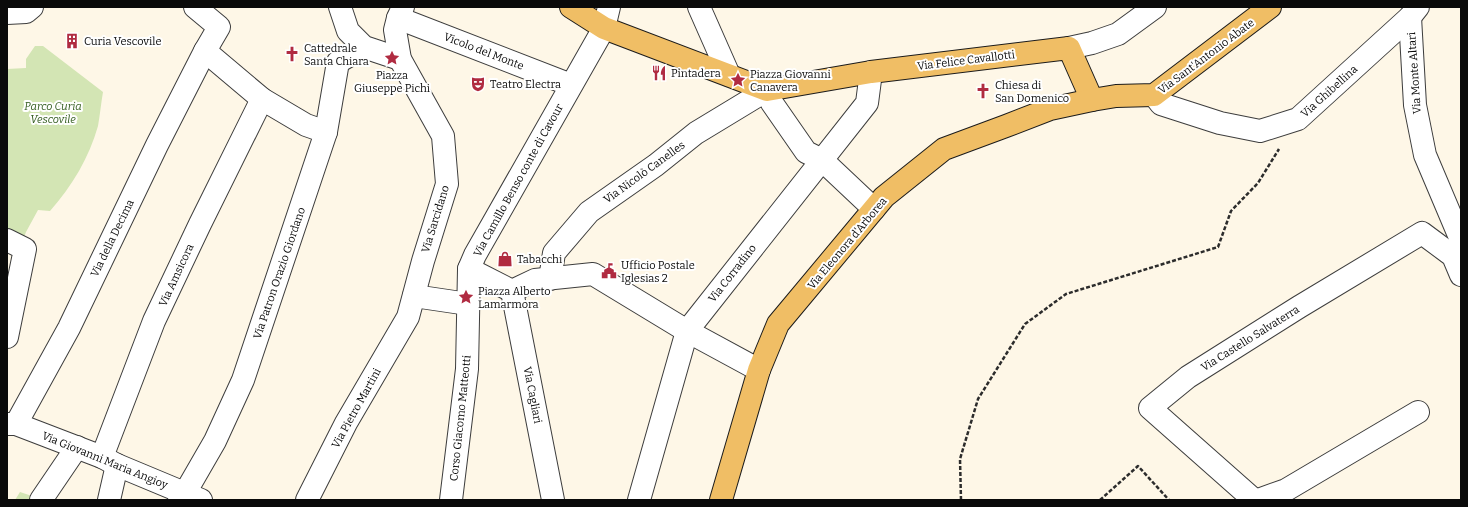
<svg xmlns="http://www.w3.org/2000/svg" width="1468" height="507" font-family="Bitter,serif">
  <rect width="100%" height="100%" fill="#fef7e7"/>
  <g fill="#d3e5b4">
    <path d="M35 46H43L103 92C101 103 100 115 98 126 89 158 72 186 50 211L38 210 26 232 22 243 7 233V69L26 68V59Z"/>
    <polygon points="20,492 38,498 37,500 15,500"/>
  </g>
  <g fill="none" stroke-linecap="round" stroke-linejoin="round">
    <g stroke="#3d3d3d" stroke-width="24">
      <g id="minor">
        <polyline points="195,7 219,27 205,51 262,99 306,125 326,132"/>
        <polyline points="340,7 348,31 364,47 400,59"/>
        <polyline points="699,7 729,75"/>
        <polyline points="7,13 26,12 32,7"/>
        <polyline points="1410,17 1415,105 1425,155 1461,240"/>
        <polyline points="398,18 571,85"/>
        <polyline points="1069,48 1092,43 1118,34 1155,7"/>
        <polyline points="1154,95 1161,104 1220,123 1260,131 1298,119 1410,17 1418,7"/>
        <polyline points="7,240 25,249 7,337"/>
        <polyline points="469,269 512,291 535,280 593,274 687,331 759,370"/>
        <polyline points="550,279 554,253 589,212 656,165 696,133 767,90 772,103 806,152 822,160 874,209"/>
        <polyline points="512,291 553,500"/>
        <polyline points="414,296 468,304"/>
        <polyline points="7,424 16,424 102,457 117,465 201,500"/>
        <polyline points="16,424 69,328 157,145 205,51"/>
        <polyline points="102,457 154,321 200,224 262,99"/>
        <polyline points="41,500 77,447"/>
        <polyline points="109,500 117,465"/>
        <polyline points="179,500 185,493 215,441 243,380 326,132 338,62 364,47"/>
        <polyline points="307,500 346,423 408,317 423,261 447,184 443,136 400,59 395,30 398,18 403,7"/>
        <polyline points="451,500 467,369 469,269 475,255 604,28 609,7"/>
        <polyline points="639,500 687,331 867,103 871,72"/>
        <polyline points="1254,500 1150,408 1188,377 1299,307 1422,233 1453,256 1461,275"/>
        <polyline points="1258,500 1286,490 1418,412"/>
      </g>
    </g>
    <g stroke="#1b1b1b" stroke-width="24">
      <g id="major">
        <polyline points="571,7 604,28 767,90 871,72 1069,48 1092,100"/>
        <polyline points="721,500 759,370 778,324 884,197 944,149 1006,126 1050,109 1092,100 1116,96 1154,95 1270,7"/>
      </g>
    </g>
    <g stroke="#2c2c2c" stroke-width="2.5" stroke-dasharray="4 2" stroke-linecap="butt">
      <polyline points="961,500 960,459 978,399 1025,324 1066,294 1218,247 1231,211 1258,183 1279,149"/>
      <polyline points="1100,500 1138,466 1169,500"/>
    </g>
    <use href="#minor" stroke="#fff" stroke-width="22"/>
    <use href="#major" stroke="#f0be65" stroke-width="22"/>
  </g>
  <defs>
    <g id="building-bare" transform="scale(1.2)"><path d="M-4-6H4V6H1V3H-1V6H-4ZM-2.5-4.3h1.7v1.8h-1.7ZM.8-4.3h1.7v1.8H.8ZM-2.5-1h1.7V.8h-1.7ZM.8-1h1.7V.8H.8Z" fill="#b02b41" stroke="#fff" stroke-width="2.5" paint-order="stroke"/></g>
    <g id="church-bare" transform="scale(1.2)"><path d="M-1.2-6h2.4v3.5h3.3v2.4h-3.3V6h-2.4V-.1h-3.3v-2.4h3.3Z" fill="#b02b41" stroke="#fff" stroke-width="2.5" paint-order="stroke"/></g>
    <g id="sight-bare" transform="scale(1.2)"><path d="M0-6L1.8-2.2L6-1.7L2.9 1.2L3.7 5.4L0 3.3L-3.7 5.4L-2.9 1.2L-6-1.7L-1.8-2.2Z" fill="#b02b41" stroke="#fff" stroke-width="2.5" paint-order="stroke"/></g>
    <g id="restaurant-bare" transform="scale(1.2)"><path d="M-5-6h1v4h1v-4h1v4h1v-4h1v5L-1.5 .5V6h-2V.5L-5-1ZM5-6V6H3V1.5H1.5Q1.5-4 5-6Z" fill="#b02b41" stroke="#fff" stroke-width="2.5" paint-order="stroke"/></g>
    <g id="theatre-bare" transform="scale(1.2)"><path d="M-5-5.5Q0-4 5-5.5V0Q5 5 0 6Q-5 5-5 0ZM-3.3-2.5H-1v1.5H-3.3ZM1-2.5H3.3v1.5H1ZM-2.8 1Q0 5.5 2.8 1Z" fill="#b02b41" stroke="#fff" stroke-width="2.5" paint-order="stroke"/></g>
    <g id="shop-bare" transform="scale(1.2)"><path d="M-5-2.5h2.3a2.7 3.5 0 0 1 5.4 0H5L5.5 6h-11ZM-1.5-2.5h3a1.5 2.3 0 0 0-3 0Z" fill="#b02b41" stroke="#fff" stroke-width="2.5" paint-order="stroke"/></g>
    <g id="civic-bare" transform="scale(1.2)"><path d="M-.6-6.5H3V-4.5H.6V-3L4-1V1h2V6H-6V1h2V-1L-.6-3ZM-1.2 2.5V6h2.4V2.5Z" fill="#b02b41" stroke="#fff" stroke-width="2.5" paint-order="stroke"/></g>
  </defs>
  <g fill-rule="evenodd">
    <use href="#building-bare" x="72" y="41"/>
    <use href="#church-bare" x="292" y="54"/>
    <use href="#sight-bare" x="392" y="58"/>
    <use href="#restaurant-bare" x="659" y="73"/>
    <use href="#sight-bare" x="738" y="80"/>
    <use href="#theatre-bare" x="478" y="84"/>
    <use href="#church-bare" x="983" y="91"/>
    <use href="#shop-bare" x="505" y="259"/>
    <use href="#civic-bare" x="609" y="271"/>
    <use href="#sight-bare" x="466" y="297"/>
  </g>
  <g text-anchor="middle" stroke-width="4" stroke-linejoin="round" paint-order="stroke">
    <g font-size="11" fill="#0a0a0a" stroke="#fff" text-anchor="start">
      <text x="84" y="45">Curia Vescovile</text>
      <text x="304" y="52">Cattedrale<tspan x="304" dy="13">Santa Chiara</tspan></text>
      <text x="671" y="77">Pintadera</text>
      <text x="750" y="78">Piazza Giovanni<tspan x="750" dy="13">Canavera</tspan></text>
      <text x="392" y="79" text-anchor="middle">Piazza<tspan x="392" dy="13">Giuseppe Pichi</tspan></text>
      <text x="490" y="88">Teatro Electra</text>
      <text x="995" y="89">Chiesa di<tspan x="995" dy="13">San Domenico</tspan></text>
      <text x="517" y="263">Tabacchi</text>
      <text x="621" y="269">Ufficio Postale<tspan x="621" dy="13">Iglesias 2</tspan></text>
      <text x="478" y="295">Piazza Alberto<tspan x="478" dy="13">Lamarmora</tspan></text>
    </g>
    <g font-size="11" fill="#0a0a0a" stroke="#fff">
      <text transform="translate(484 51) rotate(21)" y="4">Vicolo del Monte</text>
      <text transform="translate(1206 56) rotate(-37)" y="4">Via Sant'Antonio Abate</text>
      <text transform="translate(966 60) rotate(-7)" y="4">Via Felice Cavallotti</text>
      <text transform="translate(1414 73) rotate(-94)" y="4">Via Monte Altari</text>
      <text transform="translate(1329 91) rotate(-42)" y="4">Via Ghibellina</text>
      <text transform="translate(644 172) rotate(-36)" y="4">Via Nicolò Canelles</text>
      <text transform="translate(518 180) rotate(-61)" y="4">Via Camillo Benso conte di Cavour</text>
      <text transform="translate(435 219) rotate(-73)" y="4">Via Sarcidano</text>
      <text transform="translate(112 238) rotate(-64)" y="4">Via della Decima</text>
      <text transform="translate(847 243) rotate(-50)" y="4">Via Eleonora d'Arborea</text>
      <text transform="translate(279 273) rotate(-71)" y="4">Via Patron Orazio Giordano</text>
      <text transform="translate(732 273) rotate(-52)" y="4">Via Corradino</text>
      <text transform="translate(176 275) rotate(-65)" y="4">Via Amsicora</text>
      <text transform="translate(1250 338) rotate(-32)" y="4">Via Castello Salvaterra</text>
      <text transform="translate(533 395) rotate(79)" y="4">Via Cagliari</text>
      <text transform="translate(356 408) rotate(-61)" y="4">Via Pietro Martini</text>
      <text transform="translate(460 418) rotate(-84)" y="4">Corso Giacomo Matteotti</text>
      <text transform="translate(105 460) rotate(22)" y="4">Via Giovanni Maria Angioy</text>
    </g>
    <g font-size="11" font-style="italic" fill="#335c1f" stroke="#fff">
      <text x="53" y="110">Parco Curia<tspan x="53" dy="13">Vescovile</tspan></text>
    </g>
  </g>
  <rect width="1468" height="507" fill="none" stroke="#0a0a0a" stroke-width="16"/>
</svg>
